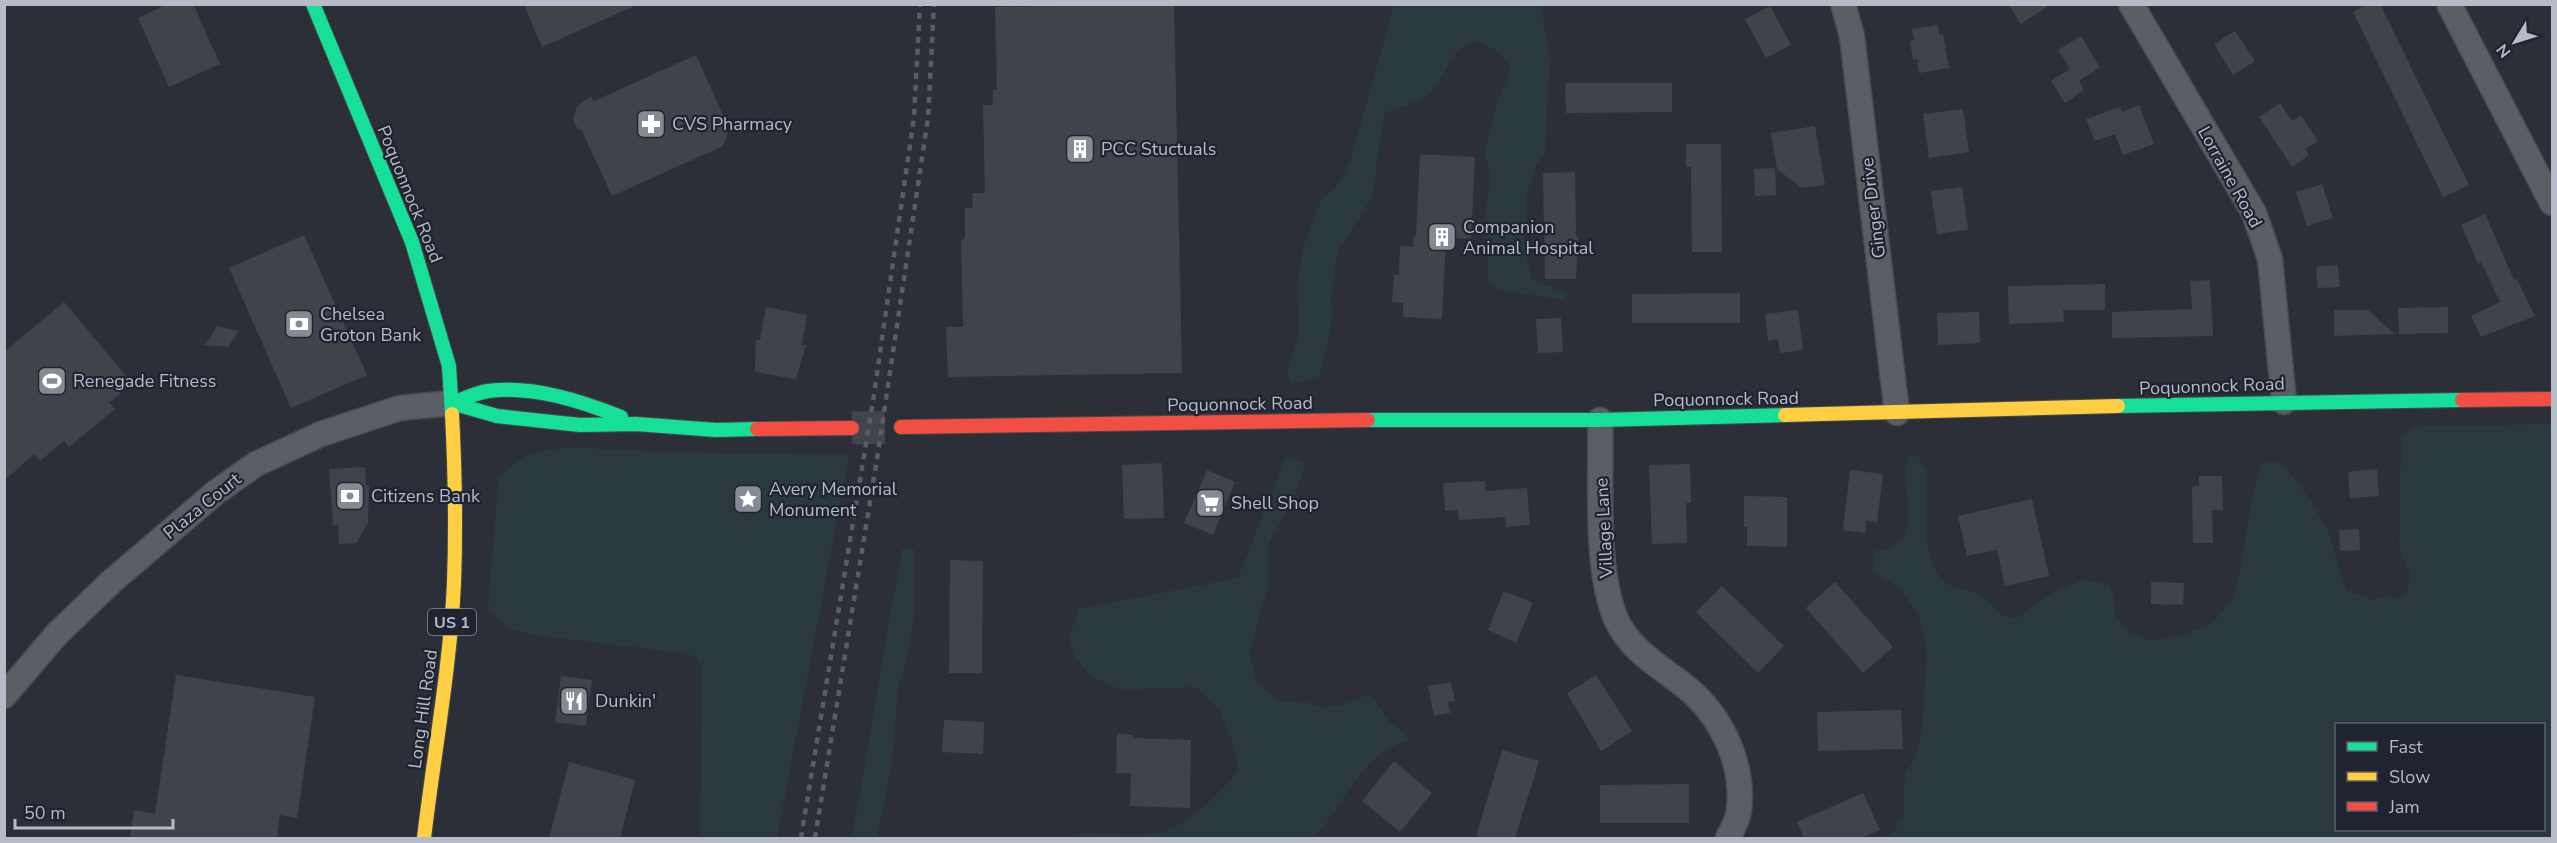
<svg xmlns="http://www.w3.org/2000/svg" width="2557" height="843" font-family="'Nunito Sans',sans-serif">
  <rect width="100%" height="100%" fill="#2c2f37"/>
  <g fill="#2a393d" fill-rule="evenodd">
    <path d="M1394 5H1541L1550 59 1545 153 1536 166 1527 194 1524 244 1532 280 1568 293 1565 299C1560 300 1500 291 1496 288 1492 285 1490 280 1487 277L1488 257 1483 232 1491 176 1484 153 1495 109 1511 67 1499 52 1478 41C1443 49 1451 76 1428 94 1417 104 1399 108 1384 113L1372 197 1338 252 1331 295 1332 321 1320 376 1291 384 1287 371 1299 335 1298 279 1303 247 1321 201 1337 186 1351 159Z"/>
    <path d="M2552 424V838H1889L1903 817 1905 774 1915 757 1922 732 1927 654 1924 632 1916 611 1898 586 1872 572 1874 551C1930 547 1898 489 1908 457L1916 454 1926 469 1927 544 1932 562 1940 578 1954 588 1975 592 1990 602 2001 615 2017 618 2052 593 2082 580 2108 584 2113 594 2116 618 2128 631 2152 641 2186 634 2213 623 2235 596 2257 475 2262 464C2267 463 2272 461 2276 462 2291 466 2319 514 2327 529 2336 549 2337 571 2348 591L2374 600 2386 596 2395 599 2407 593 2410 575 2399 549 2401 435 2421 426ZM2336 724H2544V830H2336Z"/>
    <path d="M570 447 660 452 849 455 777 838H700L702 668 697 657 684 653 540 636 510 629 488 610 499 477C525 453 535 451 570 447Z"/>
    <path d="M1286 456 1305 464 1294 498 1268 544V587L1249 653 1257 682 1278 701 1309 703 1325 708 1342 705 1370 694 1391 724 1405 733 1409 741C1362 751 1344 805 1314 838H1068L1081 833C1106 833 1136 837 1161 832 1188 826 1221 792 1238 771L1233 743 1218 707 1195 687 1121 690 1089 675 1075 657 1069 638 1079 609 1238 578Z"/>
    <polygon points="902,549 914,549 914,614 909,651 898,688 892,764 877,838 852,838"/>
  </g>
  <g fill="#40434a">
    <polygon points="168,4 193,4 220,64 169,87 138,18"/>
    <polygon points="524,4 639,4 542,47"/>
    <polygon points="1174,4 1182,373 948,377 946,327 963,327 961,241 965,238 965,208 973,208 972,193 985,193 983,105 993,105 993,90 997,89 995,7"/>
    <polygon points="2008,4 2051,4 2021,24"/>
    <polygon points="2368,4 2380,4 2469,185 2443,197 2353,12"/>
    <polygon points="1770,6 1791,45 1766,58 1745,19"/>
    <polygon points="1938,25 1939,35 1943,34 1949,68 1919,73 1917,59 1913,60 1910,42 1914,39 1912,29"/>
    <polygon points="2235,31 2255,61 2233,75 2214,44"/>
    <polygon points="2081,36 2100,67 2079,81 2084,90 2065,103 2051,81 2070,69 2058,50"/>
    <polygon points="696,55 729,129 723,146 612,196 581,129 578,130 573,119 577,106 591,97 594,101"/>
    <polygon points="1565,83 1672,83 1672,112 1566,113"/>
    <polygon points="2280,103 2292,121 2301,115 2318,141 2305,149 2309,155 2292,167 2259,117"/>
    <polygon points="2139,105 2154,144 2123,155 2115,134 2095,141 2086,119 2120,107 2122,112"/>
    <polygon points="1963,109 1969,152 1929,158 1923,114"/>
    <polygon points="1815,126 1825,185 1801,188 1777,169 1771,133"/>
    <polygon points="1686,144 1721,144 1722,252 1692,252 1691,167 1686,167"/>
    <polygon points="1420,154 1475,157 1471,239 1446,238 1442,319 1403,317 1403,303 1392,302 1394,275 1399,275 1400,246 1413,247 1414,236 1416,236"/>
    <polygon points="1775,168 1776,195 1755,196 1754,169"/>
    <polygon points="1575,172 1576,237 1578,237 1576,279 1545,279 1543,173"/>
    <polygon points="2322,184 2333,218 2307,226 2296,192"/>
    <polygon points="1962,187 1968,230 1937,234 1931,191"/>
    <polygon points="2485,214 2514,280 2517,279 2535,316 2481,337 2471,316 2500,302 2481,262 2478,264 2461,225"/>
    <polygon points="304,235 367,375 291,408 229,268"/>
    <polygon points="2338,265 2340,287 2318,288 2316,267"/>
    <polygon points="2210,280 2213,336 2112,338 2112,312 2192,309 2190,281"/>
    <polygon points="2105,284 2105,310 2063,310 2064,322 2009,324 2008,286"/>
    <polygon points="1740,293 1740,323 1632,323 1632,294"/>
    <polygon points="64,302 132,383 109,403 115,409 69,447 64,441 40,461 34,454 4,481 4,352"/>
    <polygon points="766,307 807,315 802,345 806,345 796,379 755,372 756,339 760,340"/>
    <polygon points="2448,307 2448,333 2399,334 2398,308"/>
    <polygon points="1798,310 1803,350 1780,353 1778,339 1768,341 1765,314"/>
    <polygon points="2334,310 2368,310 2394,334 2334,336"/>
    <polygon points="1979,312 1980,343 1938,345 1937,313"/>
    <polygon points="1561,318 1563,352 1538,353 1536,319"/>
    <polygon points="217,326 239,331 228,347 205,345"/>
    <polygon points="1162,463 1164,518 1124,519 1122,465"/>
    <polygon points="1690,464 1691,503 1686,503 1687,543 1652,544 1649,465"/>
    <polygon points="365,467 366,485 369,485 368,523 356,543 339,544 338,525 333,525 329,469"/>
    <polygon points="2377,469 2379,496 2350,498 2348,472"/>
    <polygon points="1207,470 1235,482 1213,535 1184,523"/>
    <polygon points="1850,470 1883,474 1877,522 1866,521 1865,533 1843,530"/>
    <polygon points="2199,476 2222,476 2223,510 2212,510 2213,543 2193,543 2192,487 2199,486"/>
    <polygon points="1485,481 1486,491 1527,488 1530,525 1506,527 1505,517 1459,520 1458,510 1445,511 1443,483"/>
    <polygon points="1744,496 1787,497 1787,547 1747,546 1747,527 1744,527"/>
    <polygon points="2032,499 2049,576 2005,586 1997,550 1967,556 1958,516"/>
    <polygon points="2359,529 2360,550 2340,551 2339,530"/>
    <polygon points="950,560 983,561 982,673 949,673"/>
    <polygon points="1835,582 1893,647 1863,673 1806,608"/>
    <polygon points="2151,582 2184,583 2183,605 2151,604"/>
    <polygon points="1722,586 1784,646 1758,673 1696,612"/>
    <polygon points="1504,591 1533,603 1516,643 1488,630"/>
    <polygon points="176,675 315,697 297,818 280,815 277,838 130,838 134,810 155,814"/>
    <polygon points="1596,675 1632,731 1601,751 1567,693"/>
    <polygon points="561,676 592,680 586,726 555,722"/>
    <polygon points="1451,682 1455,701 1448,702 1450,713 1434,716 1428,686"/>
    <polygon points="1901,710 1903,749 1818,751 1817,712"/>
    <polygon points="944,720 984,722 983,754 942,752"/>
    <polygon points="1117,734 1133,735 1133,738 1191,740 1190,808 1130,806 1131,773 1116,773"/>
    <polygon points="1502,750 1539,761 1515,838 1485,838 1476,836"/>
    <polygon points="1394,761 1432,793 1400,832 1362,801"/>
    <polygon points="569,762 635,780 620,838 549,838"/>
    <polygon points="1689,784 1689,823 1600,823 1600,785"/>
    <polygon points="1863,793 1880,830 1862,838 1804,838 1797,822"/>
  </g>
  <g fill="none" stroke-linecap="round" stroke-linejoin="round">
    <polyline stroke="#41444d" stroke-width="33" stroke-dasharray="33 16" stroke-linecap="butt" points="852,428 901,427"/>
    <g stroke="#484a50" stroke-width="27">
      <g id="street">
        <polyline points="1843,4 1852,36 1897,413"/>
        <polyline points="2131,4 2254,213 2270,259 2284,402"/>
        <polyline points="2449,4 2552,203"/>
        <path d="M1600 420C1602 477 1594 568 1616 619 1632 655 1668 670 1694 694 1724 722 1744 767 1739 809 1739 818 1732 829 1728 838"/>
        <polyline points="4,696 57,634 111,582 215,493 256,464 321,434 400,408 452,403"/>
      </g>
    </g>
    <g stroke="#484a50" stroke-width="16">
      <g id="fast">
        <polyline points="313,4 412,242 449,366 452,414"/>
        <polyline points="452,403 497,416 580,425 636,424 716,430 757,429"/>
        <path d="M452 403C464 399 475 393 488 391 532 385 581 401 621 417"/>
        <polyline points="2118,406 2462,400"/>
        <polyline points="1368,420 1600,420 1785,415"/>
      </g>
    </g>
    <g stroke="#484a50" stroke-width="16">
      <g id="slow">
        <polyline points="1785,415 2118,406"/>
        <path d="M424 838C434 753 450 669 454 583 456 527 455 470 452 414"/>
      </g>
    </g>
    <g stroke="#484a50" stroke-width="16">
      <g id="jam">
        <polyline points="2462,400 2552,399"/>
        <polyline points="901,427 1368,420"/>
        <polyline points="757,429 852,428"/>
      </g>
    </g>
    <use href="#street" stroke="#5c5e65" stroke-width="24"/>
    <use href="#fast" stroke="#16e098" stroke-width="14"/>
    <use href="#slow" stroke="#ffcf43" stroke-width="14"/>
    <use href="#jam" stroke="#f24e42" stroke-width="14"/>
    <g stroke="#5a5d63" stroke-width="4.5" stroke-dasharray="6 6" stroke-linecap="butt">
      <polyline points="801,838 873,401 914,117 920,4"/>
      <polyline points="815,838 877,459 928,118 934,4"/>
    </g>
  </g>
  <defs>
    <g id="pharmacy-square" transform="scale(1.5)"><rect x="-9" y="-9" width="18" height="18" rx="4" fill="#868a95" stroke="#202431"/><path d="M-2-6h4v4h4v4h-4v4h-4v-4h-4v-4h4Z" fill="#fff"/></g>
    <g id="building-square" transform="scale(1.5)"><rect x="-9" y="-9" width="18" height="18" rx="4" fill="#868a95" stroke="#202431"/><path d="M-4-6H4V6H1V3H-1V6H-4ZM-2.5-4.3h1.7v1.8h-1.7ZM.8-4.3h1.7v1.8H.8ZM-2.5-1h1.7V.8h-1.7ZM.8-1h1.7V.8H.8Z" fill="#fff"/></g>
    <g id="bank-square" transform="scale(1.5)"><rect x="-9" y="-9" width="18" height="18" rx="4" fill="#868a95" stroke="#202431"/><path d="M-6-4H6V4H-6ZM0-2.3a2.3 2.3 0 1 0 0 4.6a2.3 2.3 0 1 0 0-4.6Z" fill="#fff"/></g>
    <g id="stadium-square" transform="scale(1.5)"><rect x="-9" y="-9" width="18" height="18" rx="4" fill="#868a95" stroke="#202431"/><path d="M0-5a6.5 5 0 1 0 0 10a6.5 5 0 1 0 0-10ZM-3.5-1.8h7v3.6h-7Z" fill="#fff"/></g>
    <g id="sight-square" transform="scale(1.5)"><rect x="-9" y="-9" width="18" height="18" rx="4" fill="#868a95" stroke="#202431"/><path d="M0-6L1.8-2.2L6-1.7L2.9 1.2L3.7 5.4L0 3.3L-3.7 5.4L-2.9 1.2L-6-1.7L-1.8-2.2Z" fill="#fff"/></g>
    <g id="supermarket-square" transform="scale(1.5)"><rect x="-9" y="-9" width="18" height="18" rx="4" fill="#868a95" stroke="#202431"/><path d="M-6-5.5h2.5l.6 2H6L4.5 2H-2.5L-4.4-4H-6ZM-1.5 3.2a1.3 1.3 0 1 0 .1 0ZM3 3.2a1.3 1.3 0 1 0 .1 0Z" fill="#fff"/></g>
    <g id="restaurant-square" transform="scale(1.5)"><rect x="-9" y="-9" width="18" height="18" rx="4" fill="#868a95" stroke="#202431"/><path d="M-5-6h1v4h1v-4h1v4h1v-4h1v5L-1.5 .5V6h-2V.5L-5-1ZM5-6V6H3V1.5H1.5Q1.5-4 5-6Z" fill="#fff"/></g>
  </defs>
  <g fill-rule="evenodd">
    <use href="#pharmacy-square" x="651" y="124"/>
    <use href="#building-square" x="1080" y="149"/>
    <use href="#building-square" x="1442" y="237"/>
    <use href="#bank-square" x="299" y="324"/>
    <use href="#stadium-square" x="52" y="381"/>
    <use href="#bank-square" x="350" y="496"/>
    <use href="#sight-square" x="748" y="499"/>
    <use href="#supermarket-square" x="1210" y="503"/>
    <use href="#restaurant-square" x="574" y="701"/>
  </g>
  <g text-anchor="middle" stroke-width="4.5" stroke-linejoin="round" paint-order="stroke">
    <rect fill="#202431" stroke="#8a8e9a" stroke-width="1.5" x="428" y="609" width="48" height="26" rx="4.5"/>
    <g font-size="16" font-weight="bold" fill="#b7bbc7">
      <text x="452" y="628">US 1</text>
    </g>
    <g font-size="18" fill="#b7bbc7" stroke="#202431" text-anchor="start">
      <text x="672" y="130">CVS Pharmacy</text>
      <text x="1101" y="155">PCC Stuctuals</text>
      <text x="1463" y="233">Companion<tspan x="1463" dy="21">Animal Hospital</tspan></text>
      <text x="320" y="320">Chelsea<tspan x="320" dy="21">Groton Bank</tspan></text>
      <text x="73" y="387">Renegade Fitness</text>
      <text x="769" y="495">Avery Memorial<tspan x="769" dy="21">Monument</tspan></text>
      <text x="371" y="502">Citizens Bank</text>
      <text x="1231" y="509">Shell Shop</text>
      <text x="595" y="707">Dunkin'</text>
    </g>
    <g font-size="18" fill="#b7bbc7" stroke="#202431">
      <text transform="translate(2230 177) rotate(61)" y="6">Lorraine Road</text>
      <text transform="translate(410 194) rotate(68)" y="6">Poquonnock Road</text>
      <text transform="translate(1873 208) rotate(-97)" y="6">Ginger Drive</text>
      <text transform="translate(2212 386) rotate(-2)" y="6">Poquonnock Road</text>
      <text transform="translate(1726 399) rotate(-1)" y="6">Poquonnock Road</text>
      <text transform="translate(1240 404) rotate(-1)" y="6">Poquonnock Road</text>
      <text transform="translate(202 506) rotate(-39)" y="6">Plaza Court</text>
      <text transform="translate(1604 528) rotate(-93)" y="6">Village Lane</text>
      <text transform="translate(423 709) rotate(-82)" y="6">Long Hill Road</text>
    </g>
  </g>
  <rect width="2557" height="843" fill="none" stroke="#b7bbc7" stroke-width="12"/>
  <rect x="2335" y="723" width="210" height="108" fill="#202431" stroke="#5c606d" stroke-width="1.5"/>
  <rect x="2347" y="742" width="30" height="9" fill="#16e098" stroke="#5c606d" stroke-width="1.5"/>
  <text x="2389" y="753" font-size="18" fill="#b7bbc7">Fast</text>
  <rect x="2347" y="772" width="30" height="9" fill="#ffcf43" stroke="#5c606d" stroke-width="1.5"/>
  <text x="2389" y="783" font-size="18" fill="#b7bbc7">Slow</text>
  <rect x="2347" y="802" width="30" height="9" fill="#f24e42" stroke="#5c606d" stroke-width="1.5"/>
  <text x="2389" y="813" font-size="18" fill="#b7bbc7">Jam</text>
  <g transform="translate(2515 42) rotate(232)" stroke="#202431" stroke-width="4.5" paint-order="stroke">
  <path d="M0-4.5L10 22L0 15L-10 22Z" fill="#b7bbc7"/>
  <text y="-9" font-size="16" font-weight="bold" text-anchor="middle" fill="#b7bbc7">N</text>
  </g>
  <path d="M15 819v9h158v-9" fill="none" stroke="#b7bbc7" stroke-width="3"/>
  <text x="24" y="819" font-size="18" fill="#b7bbc7" stroke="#202431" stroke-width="4.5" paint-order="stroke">50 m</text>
</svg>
